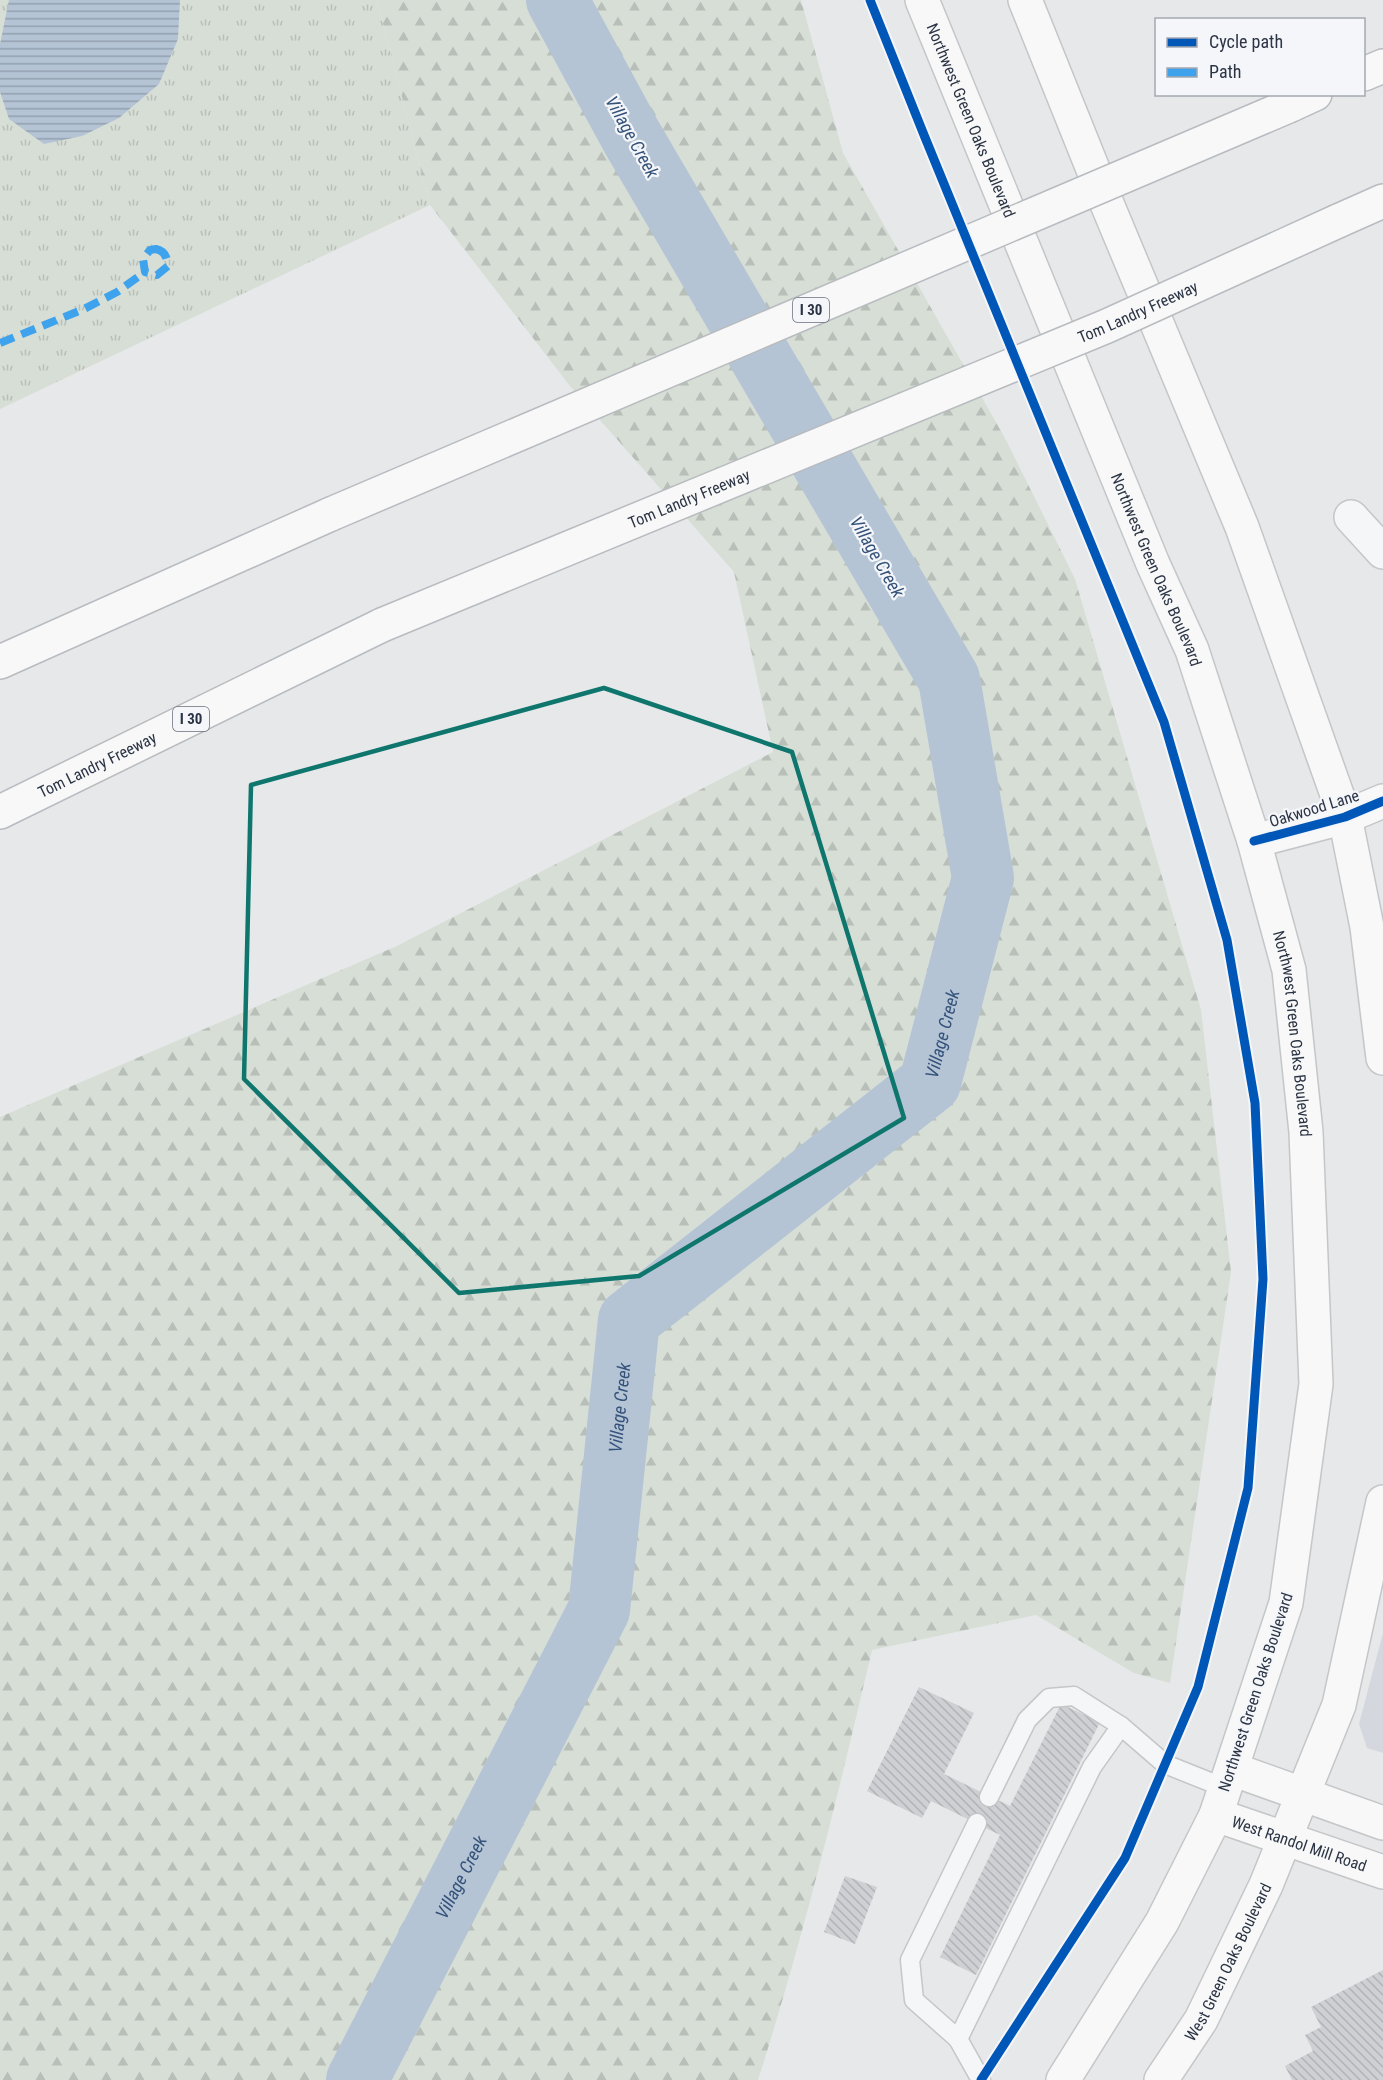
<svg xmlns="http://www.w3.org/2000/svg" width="1383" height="2080" font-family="'Roboto Condensed',sans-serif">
  <defs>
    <pattern id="grass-tufts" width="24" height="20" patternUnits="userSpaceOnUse" patternTransform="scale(1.5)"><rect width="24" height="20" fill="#d6ded6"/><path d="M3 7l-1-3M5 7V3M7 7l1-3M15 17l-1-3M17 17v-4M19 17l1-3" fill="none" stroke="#b8bfb9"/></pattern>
    <pattern id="forest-firs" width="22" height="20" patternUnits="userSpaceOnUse" patternTransform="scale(1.5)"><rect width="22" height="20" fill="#d6ded6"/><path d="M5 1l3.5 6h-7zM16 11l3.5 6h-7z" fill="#b8bfb9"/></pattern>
    <pattern id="water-rules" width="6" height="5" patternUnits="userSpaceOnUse" patternTransform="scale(1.5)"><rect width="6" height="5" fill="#b4c4d5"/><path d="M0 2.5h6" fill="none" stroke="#93a0af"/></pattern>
    <pattern id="building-back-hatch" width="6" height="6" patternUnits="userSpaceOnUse" patternTransform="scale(1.5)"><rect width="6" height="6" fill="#ced0d3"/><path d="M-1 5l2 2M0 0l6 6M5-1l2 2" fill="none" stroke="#b1b3b6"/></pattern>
  </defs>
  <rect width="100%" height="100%" fill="#e6e8ea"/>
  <polygon fill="#d4d7dd" points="1383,1633 1383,1753 1367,1748 1359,1724"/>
  <polygon fill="url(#grass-tufts)" points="0,0 377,0 430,205 0,409"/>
  <path fill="url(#forest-firs)" d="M377 0H801L843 153 1006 440 1075 579 1201 1010 1231 1272 1170 1683 1134 1673 1036 1615 872 1650C838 1795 803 1939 758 2080H0V1117L397 946 773 752 734 572 570 386 430 205Z"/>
  <polygon fill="url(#water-rules)" points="9,0 180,0 178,39 159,84 119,118 82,136 44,144 9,119 0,92 0,44"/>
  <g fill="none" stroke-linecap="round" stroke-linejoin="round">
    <path stroke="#b4c4d5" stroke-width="62" id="s1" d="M357 2080 599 1610 629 1320 930 1083 983 878 949 679 631 136 557 0"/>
  </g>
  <g fill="url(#building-back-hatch)">
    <polygon points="919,1687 974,1713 944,1774 1010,1806 1061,1704 1100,1722 976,1975 940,1957 1000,1835 931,1801 922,1818 867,1791"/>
    <polygon points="845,1876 877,1887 855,1944 824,1932"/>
    <polygon points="1383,1970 1383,2080 1292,2080 1285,2066 1313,2051 1305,2035 1321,2027 1311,2007"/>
  </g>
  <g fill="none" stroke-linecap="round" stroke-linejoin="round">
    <g stroke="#c4c6c8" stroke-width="21">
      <g id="lane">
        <polyline points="989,1797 1027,1720 1049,1698 1074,1696 1121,1726"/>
        <polyline points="958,2039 914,2000 910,1960 977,1823"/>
        <polyline points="981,2080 958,2039 1092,1767 1121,1726 1165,1764 1225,1788"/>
      </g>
    </g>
    <g stroke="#c4c6c8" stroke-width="36">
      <polyline id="street" points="1351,517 1383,552"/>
    </g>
    <g stroke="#c4c6c8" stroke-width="36">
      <g id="secondary">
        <path id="s2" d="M922 0 1153 564 1192 650 1254 841 1289 970 1306 1132 1316 1384 1286 1603 1216 1815 1162 1922 1063 2080"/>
        <polyline points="1025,0 1105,199 1242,527 1345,817 1367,927 1383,1058"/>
        <polyline points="1254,841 1345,817 1383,801"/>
        <polyline points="1232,1769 1383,1823"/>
        <path id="s3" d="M1216 1815 1383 1872"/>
        <path id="s4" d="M1161 2080 1201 2020 1266 1885 1339 1705 1383 1502"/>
      </g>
    </g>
    <g stroke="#b8bbbf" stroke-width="36">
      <g id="highway">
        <polyline points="1364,74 1383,66"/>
        <polyline points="1291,105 1315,94"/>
        <polyline points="1338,221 1383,201"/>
        <polyline points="0,662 331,514"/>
        <path id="s5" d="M0 812 382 625"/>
      </g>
    </g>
    <use href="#lane" stroke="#f5f6f7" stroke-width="18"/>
    <use href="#street" stroke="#f5f6f7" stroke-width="33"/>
    <use href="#secondary" stroke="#f8f8f8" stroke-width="33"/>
    <use href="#highway" stroke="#f8f8f8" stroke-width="33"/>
    <g stroke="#b8bbbf" stroke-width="36" stroke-linecap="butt">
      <g id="highway-bridge">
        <polyline points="331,514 1291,105"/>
        <path id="s6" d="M382 625 1107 326 1338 221"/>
      </g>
    </g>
    <use href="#highway-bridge" stroke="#f8f8f8" stroke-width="33"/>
    <g stroke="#3ea3ec" stroke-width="8" stroke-dasharray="15 8" stroke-linecap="butt">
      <path d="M156 249C165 251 167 257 168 266L157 275 145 272 143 259 150 250Z"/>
      <polyline points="0,343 84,309 117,292 145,272"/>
    </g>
    <g stroke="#f4f6f9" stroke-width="13">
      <g id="cycleway">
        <polyline points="870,0 924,135 1164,722 1227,940 1255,1103 1263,1279 1248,1488 1198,1687 1125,1858 981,2080"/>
        <polyline points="1254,841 1345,817 1383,801"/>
      </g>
    </g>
    <use href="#cycleway" stroke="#0057b8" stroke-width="9"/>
  </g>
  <path fill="none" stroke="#0f766e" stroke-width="4.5" stroke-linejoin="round" d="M604 688 792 752 904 1118 639 1276 459 1293 244 1079 251 785Z"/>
  <g text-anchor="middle" stroke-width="4.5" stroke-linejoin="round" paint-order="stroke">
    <g fill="#f4f6f9" stroke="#676e7b" stroke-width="1.5">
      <rect x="793" y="298" width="36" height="24" rx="4.5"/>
      <rect x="173" y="707" width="36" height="24" rx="4.5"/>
    </g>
    <g font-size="15" font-weight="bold" fill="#2b3445">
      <text x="811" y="315">I 30</text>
      <text x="191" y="724">I 30</text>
    </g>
    <g font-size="16" fill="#2b3445" stroke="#f4f6f9">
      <text dy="6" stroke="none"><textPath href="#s2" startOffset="130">Northwest Green Oaks Boulevard</textPath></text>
      <text dy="6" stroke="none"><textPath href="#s6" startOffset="818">Tom Landry Freeway</textPath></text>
      <text dy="6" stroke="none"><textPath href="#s6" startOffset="332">Tom Landry Freeway</textPath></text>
      <text dy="6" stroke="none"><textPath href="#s2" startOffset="616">Northwest Green Oaks Boulevard</textPath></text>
      <text dy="6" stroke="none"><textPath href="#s5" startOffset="108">Tom Landry Freeway</textPath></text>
      <text transform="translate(1314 808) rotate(-17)" y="6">Oakwood Lane</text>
      <text dy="6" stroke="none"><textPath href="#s2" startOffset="1102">Northwest Green Oaks Boulevard</textPath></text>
      <text transform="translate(1255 1692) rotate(-72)" y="6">Northwest Green Oaks Boulevard</text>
      <text dy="6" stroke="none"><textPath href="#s3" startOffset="88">West Randol Mill Road</textPath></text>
      <text dy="6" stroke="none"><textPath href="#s4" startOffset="136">West Green Oaks Boulevard</textPath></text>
    </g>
    <g font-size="18" font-style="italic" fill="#34527a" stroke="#f4f6f9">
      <text transform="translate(632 137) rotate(61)" y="6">Village Creek</text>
      <text transform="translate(877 557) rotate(60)" y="6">Village Creek</text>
      <text dy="6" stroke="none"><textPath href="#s1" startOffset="1254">Village Creek</textPath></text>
      <text dy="6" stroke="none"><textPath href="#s1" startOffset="732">Village Creek</textPath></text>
      <text dy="6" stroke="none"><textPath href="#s1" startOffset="228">Village Creek</textPath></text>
    </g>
  </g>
  <rect x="1155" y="18" width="210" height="78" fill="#f4f6f9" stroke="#a4a8b1" stroke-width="1.5"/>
  <rect x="1167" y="38" width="30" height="9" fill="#0057b8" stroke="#a4a8b1" stroke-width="1.5"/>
  <text x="1209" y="48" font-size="18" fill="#2b3445">Cycle path</text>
  <rect x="1167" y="68" width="30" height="9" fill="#3ea3ec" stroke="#a4a8b1" stroke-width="1.5"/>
  <text x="1209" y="78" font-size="18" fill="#2b3445">Path</text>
</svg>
